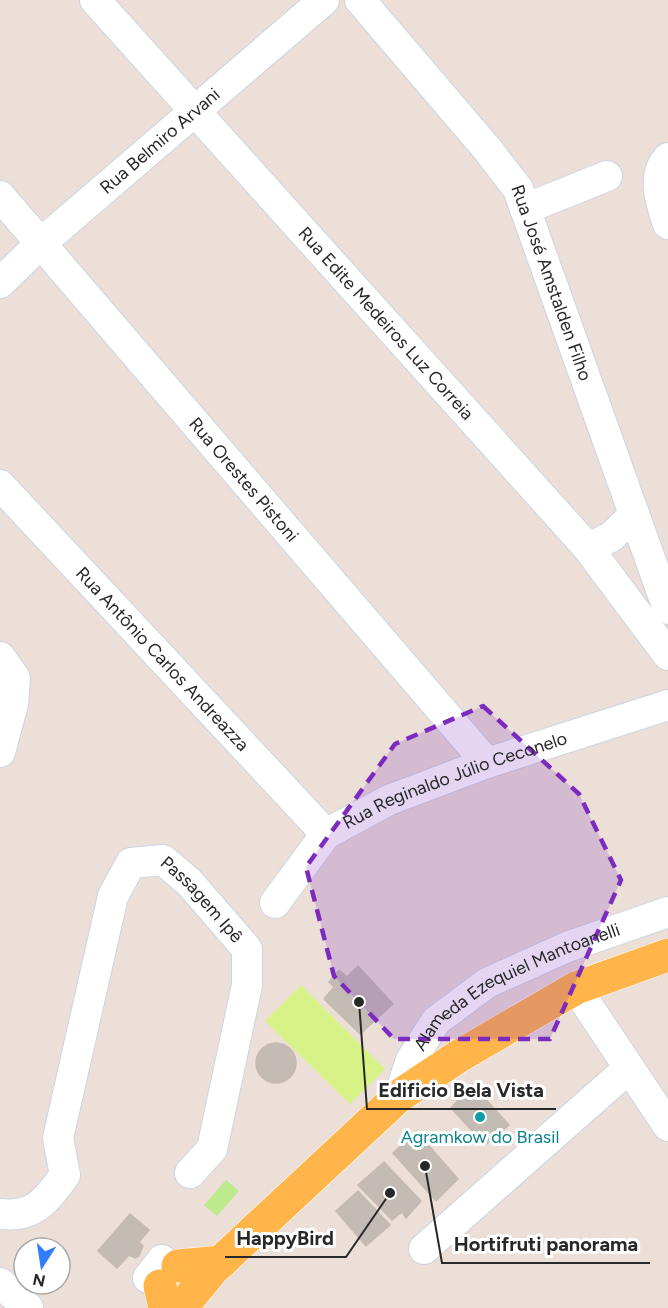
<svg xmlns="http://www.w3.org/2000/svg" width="668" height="1308" font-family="Figtree,sans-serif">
  <rect width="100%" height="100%" fill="#ecdfd7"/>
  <polygon fill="#bdea8d" points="226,1180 239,1191 217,1216 204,1205"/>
  <polygon fill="#d8f287" points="301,985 385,1069 350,1104 265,1021"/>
  <g fill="#c3bbb4" stroke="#c7bbb1" stroke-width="1.5">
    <polygon points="358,966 393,1004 360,1034 324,999 334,987 329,982 339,970 347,977"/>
    <circle cx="276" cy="1063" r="20"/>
    <polygon points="472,1084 509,1125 485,1145 451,1108"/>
    <polygon points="416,1131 458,1179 436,1201 393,1153"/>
    <polygon points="384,1162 421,1201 406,1218 402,1212 392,1220 358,1185"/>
    <polygon points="358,1191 390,1225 366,1246 336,1211"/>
    <polygon points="130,1214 149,1230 139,1242 143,1246 139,1256 135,1258 129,1255 117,1268 98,1251"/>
  </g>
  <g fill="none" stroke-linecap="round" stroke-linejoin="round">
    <g stroke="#ccd5e3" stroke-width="32">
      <g id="minor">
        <path id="s1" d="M95 0 588 548 668 655"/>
        <path id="s2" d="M360 0 488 150 518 189 668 609"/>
        <path d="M668 158C651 177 661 203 668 224"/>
        <path id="s3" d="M0 196 487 763"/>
        <polyline points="525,209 607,176"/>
        <path id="s4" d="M0 283 40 244 324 0"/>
        <path id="s5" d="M0 485 326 834"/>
        <polyline points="588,548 611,537 634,515"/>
        <polyline points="0,657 15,678 13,704 0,752"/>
        <path id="s6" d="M275 903 326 834 389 800 487 763 668 705"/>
        <polyline points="576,988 668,1126"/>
        <path id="s7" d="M399 1096 411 1060 436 1021 487 983 567 947 668 912"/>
        <path id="s8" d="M0 1214C34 1218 46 1201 65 1175L58 1138 113 896 131 863 163 860 189 882 247 949V985L212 1149 190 1173"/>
        <polyline points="424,1249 629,1068"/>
        <polyline points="148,1278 162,1260"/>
        <polyline points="0,1283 28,1308"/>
      </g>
    </g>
    <g stroke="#fff" stroke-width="34">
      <g id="major">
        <polyline points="178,1266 221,1262"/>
        <polyline points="160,1286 165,1308"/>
        <polyline points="181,1308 212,1270 399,1096 459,1056 576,988 668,955"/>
      </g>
    </g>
    <use href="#minor" stroke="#fff" stroke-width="30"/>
    <use href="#major" stroke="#ffb549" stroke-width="33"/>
  </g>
  <path fill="#7b2cbf" fill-opacity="0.2" stroke="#7b2cbf" stroke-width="4.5" stroke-dasharray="12 8" stroke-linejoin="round" d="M483 706 579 794 621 880 550 1039H394L334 976 306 867 395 744Z"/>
  <circle fill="#0f9aa8" stroke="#fff" stroke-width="2" cx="480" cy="1117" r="6"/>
  <g text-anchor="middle" stroke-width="6" stroke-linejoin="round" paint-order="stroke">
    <g font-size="18" fill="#282828" stroke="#fff">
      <text dy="6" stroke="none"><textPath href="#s4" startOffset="214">Rua Belmiro Arvani</textPath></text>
      <text dy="6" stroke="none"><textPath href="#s2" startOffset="346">Rua José Amstalden Filho</textPath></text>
      <text dy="6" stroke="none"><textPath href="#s1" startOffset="435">Rua Edite Medeiros Luz Correia</textPath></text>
      <text dy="6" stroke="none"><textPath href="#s3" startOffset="374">Rua Orestes Pistoni</textPath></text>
      <text dy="6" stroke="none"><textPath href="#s5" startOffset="238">Rua Antônio Carlos Andreazza</textPath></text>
      <text dy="6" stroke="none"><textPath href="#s6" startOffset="226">Rua Reginaldo Júlio Ceconelo</textPath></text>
      <text dy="6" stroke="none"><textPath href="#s8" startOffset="492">Passagem Ipê</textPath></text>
      <text dy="6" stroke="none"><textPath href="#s7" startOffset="171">Alameda Ezequiel Mantoanelli</textPath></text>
    </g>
    <g font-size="18" fill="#0d838f" stroke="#fff">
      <text x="480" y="1143">Agramkow do Brasil</text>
    </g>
  </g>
  <path fill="none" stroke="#282828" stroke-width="2" d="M359 1002L367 1109H556M390 1193L346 1257H225M425 1166L442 1263H650"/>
  <g fill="#282828" stroke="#fff" stroke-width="2">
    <circle cx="359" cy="1002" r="6"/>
    <circle cx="390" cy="1193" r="6"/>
    <circle cx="425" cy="1166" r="6"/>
  </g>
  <g font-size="20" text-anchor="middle" font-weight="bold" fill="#282828" stroke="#fff" stroke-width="6" stroke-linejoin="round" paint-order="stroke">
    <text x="461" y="1097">Edificio Bela Vista</text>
    <text x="285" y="1245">HappyBird</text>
    <text x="546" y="1251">Hortifruti panorama</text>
  </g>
  <g transform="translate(42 1266) rotate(192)"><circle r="28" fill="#ffffff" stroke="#a9a9a9" stroke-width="1.5"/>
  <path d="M0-4.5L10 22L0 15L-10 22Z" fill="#317cff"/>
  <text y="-9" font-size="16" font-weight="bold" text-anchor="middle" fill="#282828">N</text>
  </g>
</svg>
